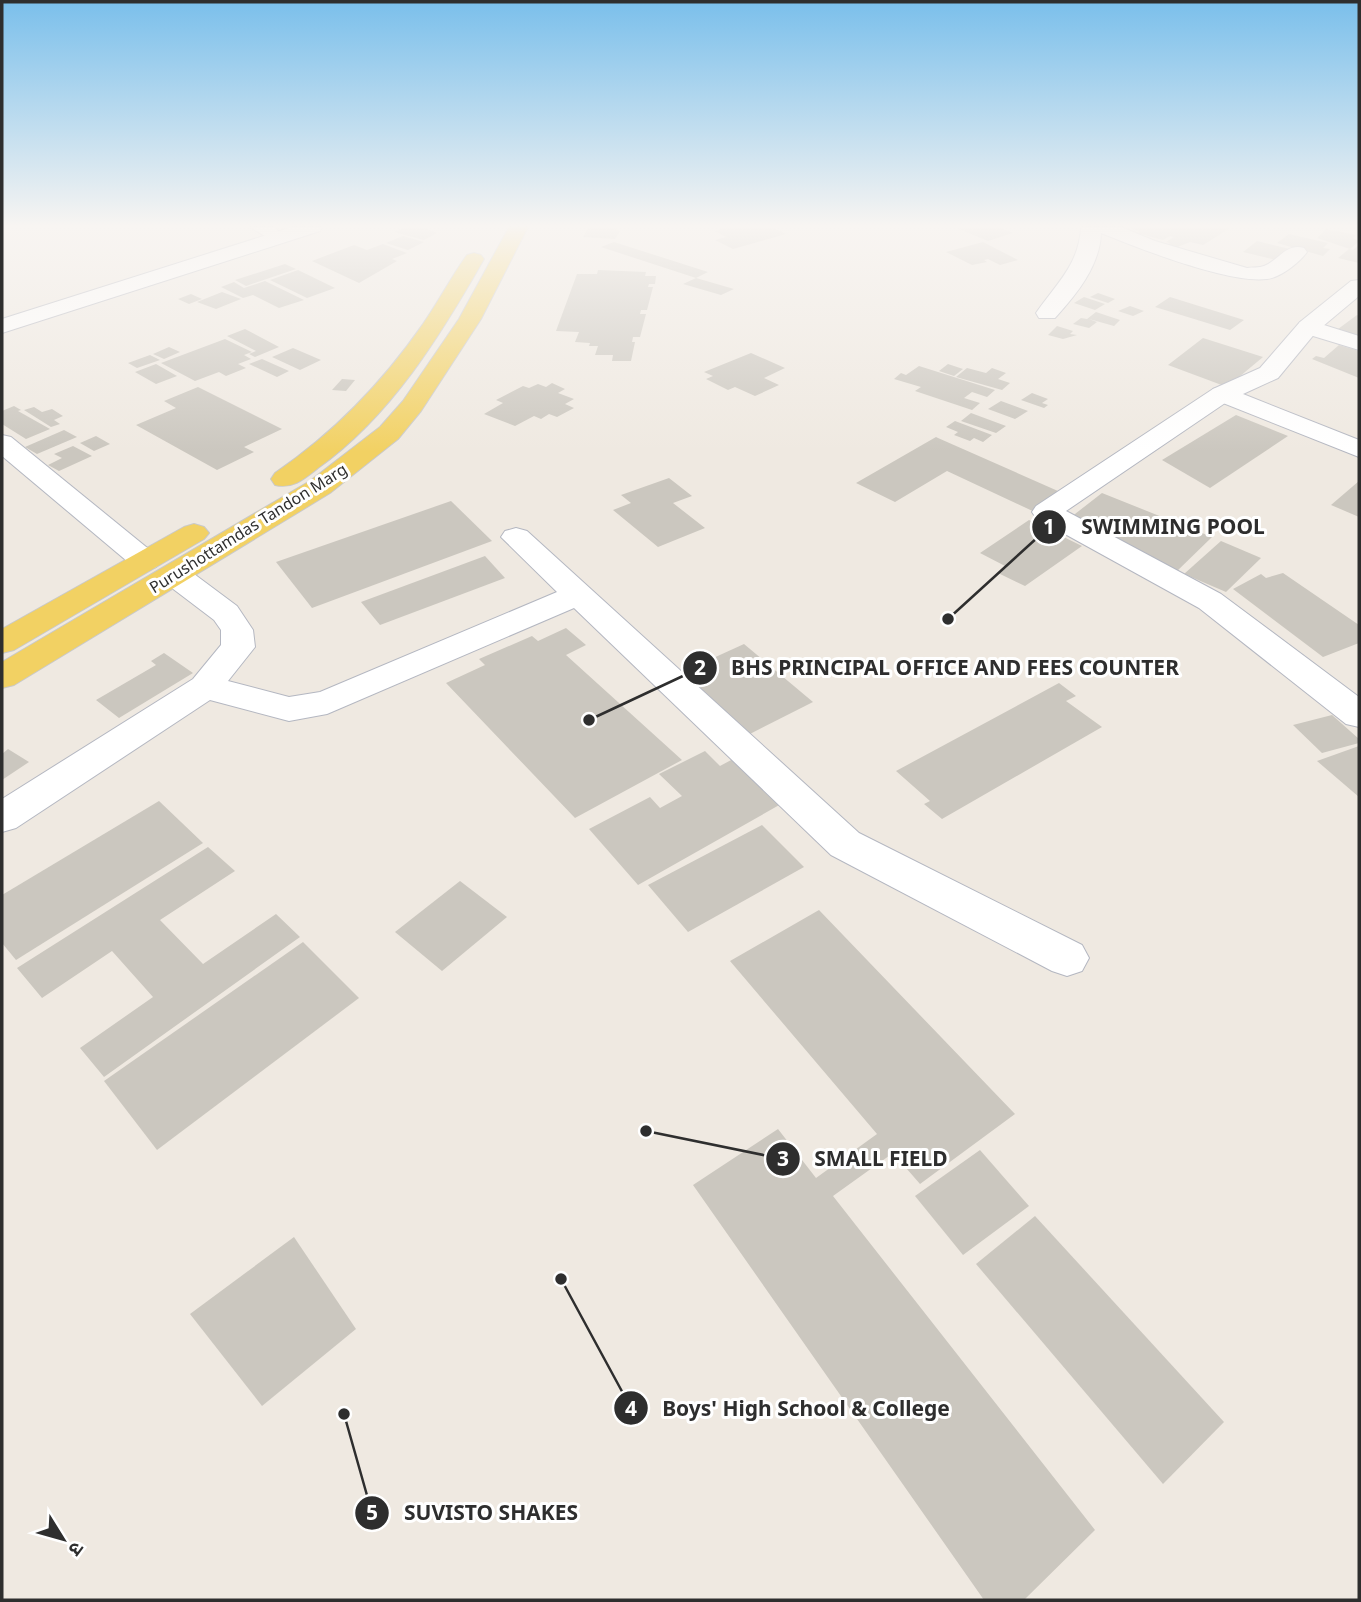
<svg xmlns="http://www.w3.org/2000/svg" width="1361" height="1602" font-family="'Noto Sans','Noto Sans Devanagari',sans-serif">
  <rect width="100%" height="100%" fill="#efe9e1"/>
  <g fill="#cbc7bf">
    <polygon points="406,227 423,227 437,233 424,240 394,232"/>
    <polygon points="589,227 611,227 620,231 615,239 583,237"/>
    <polygon points="727,227 772,227 786,234 733,249 715,240 726,237 715,231"/>
    <polygon points="964,227 998,227 1013,233 988,241 959,229"/>
    <polygon points="1128,227 1232,227 1203,245 1190,242 1175,248 1166,245 1170,243 1166,242 1174,237 1170,236 1163,240 1137,233 1140,232"/>
    <polygon points="1326,229 1356,235 1353,238 1359,241 1350,249 1317,238"/>
    <polygon points="1289,234 1328,243 1323,248 1330,249 1323,256 1277,243"/>
    <polygon points="403,236 424,242 408,250 386,243"/>
    <polygon points="1257,241 1302,252 1289,263 1243,252"/>
    <polygon points="614,242 708,272 696,278 734,289 721,295 683,284 696,278 601,247"/>
    <polygon points="983,242 1018,260 1000,265 988,259 984,260 987,262 972,265 946,252"/>
    <polygon points="383,244 407,253 392,259 397,261 359,283 312,261 354,245 367,250"/>
    <polygon points="1359,245 1359,263 1338,258 1349,249 1353,250"/>
    <polygon points="285,264 296,269 246,286 235,280"/>
    <polygon points="298,270 335,288 307,298 270,280"/>
    <polygon points="598,270 646,272 645,276 656,276 655,284 649,284 648,287 653,287 647,310 641,310 640,314 646,314 640,337 633,337 632,342 635,342 631,361 612,361 613,355 595,355 598,346 589,346 590,343 575,342 579,332 556,331 577,274 597,274"/>
    <polygon points="265,281 304,300 279,308 253,295 243,298 221,287 234,282 244,288"/>
    <polygon points="222,292 241,299 216,309 197,302"/>
    <polygon points="1098,293 1115,299 1108,303 1090,297"/>
    <polygon points="191,294 202,299 189,304 178,299"/>
    <polygon points="1084,297 1105,304 1095,310 1074,303"/>
    <polygon points="1170,297 1244,320 1230,330 1155,307"/>
    <polygon points="1130,306 1144,311 1133,316 1118,311"/>
    <polygon points="1096,312 1120,320 1114,326 1089,319 1097,322 1089,328 1073,324 1081,318 1087,319"/>
    <polygon points="1357,315 1359,316 1359,340 1334,332"/>
    <polygon points="1057,326 1073,331 1070,334 1077,335 1063,339 1048,335"/>
    <polygon points="245,329 279,347 255,357 249,354 256,351 227,336"/>
    <polygon points="1203,338 1263,357 1227,387 1168,365"/>
    <polygon points="225,339 252,352 244,355 251,359 238,364 246,368 226,376 219,372 195,381 161,363"/>
    <polygon points="1339,345 1359,351 1359,378 1312,359 1316,356 1324,358"/>
    <polygon points="169,347 180,352 164,359 153,354"/>
    <polygon points="293,348 321,360 300,370 272,357"/>
    <polygon points="751,353 785,368 764,378 779,385 755,396 735,387 728,390 706,379 713,376 704,372"/>
    <polygon points="150,355 160,360 137,368 128,363"/>
    <polygon points="262,359 289,371 277,377 249,364"/>
    <polygon points="156,364 177,376 156,384 135,372"/>
    <polygon points="948,364 963,369 954,376 939,371"/>
    <polygon points="919,366 995,390 987,397 972,392 964,398 980,403 972,410 915,391 921,387 894,379 901,373 906,375"/>
    <polygon points="967,368 986,373 992,368 1006,373 998,379 1010,383 1002,390 956,377"/>
    <polygon points="342,379 355,380 346,391 332,390"/>
    <polygon points="552,383 565,389 558,393 574,399 565,404 574,408 557,417 549,414 541,419 534,416 515,426 484,414 503,403 496,400 523,386 529,388 538,384 546,387"/>
    <polygon points="198,387 282,429 244,447 254,452 217,470 136,425 176,408 164,401"/>
    <polygon points="1032,393 1048,399 1042,403 1048,405 1044,408 1021,400"/>
    <polygon points="1001,401 1028,411 1015,419 988,409"/>
    <polygon points="14,406 21,410 18,411 50,429 26,439 2,424 2,411"/>
    <polygon points="34,407 42,412 52,409 63,416 54,420 60,424 51,427 24,410"/>
    <polygon points="971,413 1006,426 996,433 961,421"/>
    <polygon points="1236,415 1288,436 1210,488 1162,460"/>
    <polygon points="955,421 992,435 983,442 974,438 970,441 954,435 958,432 946,427"/>
    <polygon points="64,430 77,437 37,454 25,447"/>
    <polygon points="96,436 110,444 94,451 80,443"/>
    <polygon points="936,437 938,438 1067,495 1039,514 947,471 895,502 856,483"/>
    <polygon points="73,446 92,456 59,471 48,465 62,458 54,454"/>
    <polygon points="669,478 692,496 673,503 705,528 658,547 613,510 631,503 621,495"/>
    <polygon points="1359,481 1359,517 1331,505"/>
    <polygon points="1102,493 1212,537 1174,574 1066,521"/>
    <polygon points="451,501 492,541 312,608 276,562"/>
    <polygon points="1029,520 1082,546 1025,586 998,573 1007,567 980,553"/>
    <polygon points="1221,541 1261,558 1226,592 1184,574"/>
    <polygon points="485,556 505,578 380,625 361,602"/>
    <polygon points="1283,573 1359,625 1359,643 1323,657 1233,589 1261,574 1266,578"/>
    <polygon points="566,628 586,645 566,655 682,760 575,818 446,683 485,665 479,659 532,636 538,641"/>
    <polygon points="744,644 813,702 744,737 676,675"/>
    <polygon points="164,653 193,673 119,718 96,700 156,665 151,661"/>
    <polygon points="1059,683 1076,696 1066,701 1102,727 942,819 924,804 930,801 896,771"/>
    <polygon points="1332,715 1359,739 1359,743 1322,753 1293,725"/>
    <polygon points="1359,746 1359,797 1317,761"/>
    <polygon points="8,749 29,762 2,780 2,754"/>
    <polygon points="705,751 720,766 733,759 781,804 638,885 589,829 650,797 660,808 682,796 659,774"/>
    <polygon points="159,801 203,843 16,960 2,943 2,895"/>
    <polygon points="762,825 804,867 688,932 648,885"/>
    <polygon points="208,847 235,871 160,920 203,964 276,914 300,937 104,1077 80,1048 153,997 112,951 42,998 17,968"/>
    <polygon points="460,881 507,917 442,971 395,932"/>
    <polygon points="819,910 1015,1114 920,1184 893,1153 833,1196 1095,1530 1024,1600 984,1600 693,1185 778,1129 816,1178 877,1134 730,961"/>
    <polygon points="303,942 359,998 157,1150 104,1081"/>
    <polygon points="980,1150 1029,1206 963,1255 915,1196"/>
    <polygon points="1035,1216 1224,1422 1163,1484 976,1264"/>
    <polygon points="294,1237 356,1329 262,1406 190,1314"/>
  </g>
  <g fill="none" stroke-linecap="round" stroke-linejoin="round">
    <g stroke="#b4b7c1" stroke-width="2">
      <g id="minor">
        <polygon points="250,227 274,227 280,233 270,239"/>
        <path d="M1081 227H1121L1155 241 1247 268C1252 267 1259 268 1264 266 1279 260 1286 243 1304 248L1307 252C1300 262 1280 278 1267 279 1229 284 1138 248 1101 233 1100 266 1076 295 1055 318H1039L1036 313C1056 284 1079 265 1081 227Z"/>
        <polygon points="1308,320 1359,336 1359,350 1300,332 1297,327 1300,322"/>
        <polygon points="1222,387 1231,389 1234,394 1231,399 1066,511 1221,594 1359,697 1359,727 1346,724 1199,608 1036,518 1032,512 1036,506 1213,389"/>
        <polygon points="2,435 11,437 156,555 160,561 156,567 145,570 134,567 2,456"/>
        <polygon points="516,528 527,531 859,833 1082,945 1089,958 1082,971 1067,976 1052,971 831,855 574,608 327,714 289,721 210,700 16,828 2,832 2,799 193,679 221,645 221,630 214,620 164,582 160,575 164,568 175,566 186,568 237,606 253,630 255,647 228,681 289,697 320,692 557,592 501,537 505,531"/>
      </g>
    </g>
    <g stroke="#b4b7c1" stroke-width="2">
      <g id="tertiary">
        <polygon points="292,227 322,227 320,231 2,333 2,319"/>
        <polygon points="1359,280 1359,296 1316,332 1278,378 1243,394 1359,440 1359,457 1213,399 1210,394 1213,389 1260,368 1300,322 1351,281"/>
      </g>
    </g>
    <g stroke="#c9c9c9" stroke-width="2">
      <g id="primary">
        <polygon points="509,227 528,227 481,319 421,411 398,439 330,493 14,685 2,688 2,662 310,481 380,427 403,401 459,319"/>
        <path d="M474 253 481 255 484 259C440 336 391 416 318 468 304 479 293 489 275 485L271 479 275 473C335 432 382 383 423 324 439 301 451 277 467 255Z"/>
        <polygon points="194,524 204,527 209,533 204,539 14,650 2,653 2,629 184,527"/>
      </g>
    </g>
    <use href="#minor" fill="#fff" fill-rule="evenodd"/>
    <use href="#tertiary" fill="#fff" fill-rule="evenodd"/>
    <use href="#primary" fill="#f2d163" fill-rule="evenodd"/>
  </g>
  <linearGradient id="sky" x2="0" y2="1"><stop stop-color="#7abfeb"/><stop offset="0.5" stop-color="#f8f5f2"/><stop offset="1" stop-color="#f8f5f2" stop-opacity="0"/></linearGradient>
  <rect width="1361" height="452" fill="url(#sky)"/>
  <g text-anchor="middle" stroke-width="6" stroke-linejoin="round" paint-order="stroke">
    <g font-size="16" fill="#2e2e2e" stroke="#fff">
      <text transform="translate(248 528) rotate(-32)" y="6">Purushottamdas Tandon Marg</text>
    </g>
  </g>
  <path fill="none" stroke="#2e2e2e" stroke-width="2.5" d="M948 619L1049 527M589 720L700 668M646 1131L783 1159M561 1279L631 1408M344 1414L372 1513"/>
  <g fill="#2e2e2e" stroke="#fff" stroke-width="2.5">
    <circle cx="948" cy="619" r="7"/>
    <circle cx="589" cy="720" r="7"/>
    <circle cx="646" cy="1131" r="7"/>
    <circle cx="561" cy="1279" r="7"/>
    <circle cx="344" cy="1414" r="7"/>
    <circle cx="1049" cy="527" r="18"/>
    <circle cx="700" cy="668" r="18"/>
    <circle cx="783" cy="1159" r="18"/>
    <circle cx="631" cy="1408" r="18"/>
    <circle cx="372" cy="1513" r="18"/>
  </g>
  <g font-size="21" text-anchor="middle" font-weight="bold" fill="#fff">
    <text x="1049" y="534">1</text>
    <text x="700" y="675">2</text>
    <text x="783" y="1166">3</text>
    <text x="631" y="1416">4</text>
    <text x="372" y="1520">5</text>
  </g>
  <g font-size="21" text-anchor="middle" font-weight="bold" fill="#2e2e2e" stroke="#fff" stroke-width="6" stroke-linejoin="round" paint-order="stroke">
    <text x="1173" y="534">SWIMMING POOL</text>
    <text x="955" y="675">BHS PRINCIPAL OFFICE AND FEES COUNTER</text>
    <text x="881" y="1166">SMALL FIELD</text>
    <text x="806" y="1416">Boys' High School &amp; College</text>
    <text x="491" y="1520">SUVISTO SHAKES</text>
  </g>
  <rect width="1361" height="1602" fill="none" stroke="#2e2e2e" stroke-width="7"/>
  <g transform="translate(63 1539) rotate(127)" stroke="#ffffff" stroke-width="5" paint-order="stroke">
  <path d="M0-5L12 26L0 18L-12 26Z" fill="#2e2e2e"/>
  <text y="-10" font-size="19" font-weight="bold" text-anchor="middle" fill="#2e2e2e">उ</text>
  </g>
</svg>
